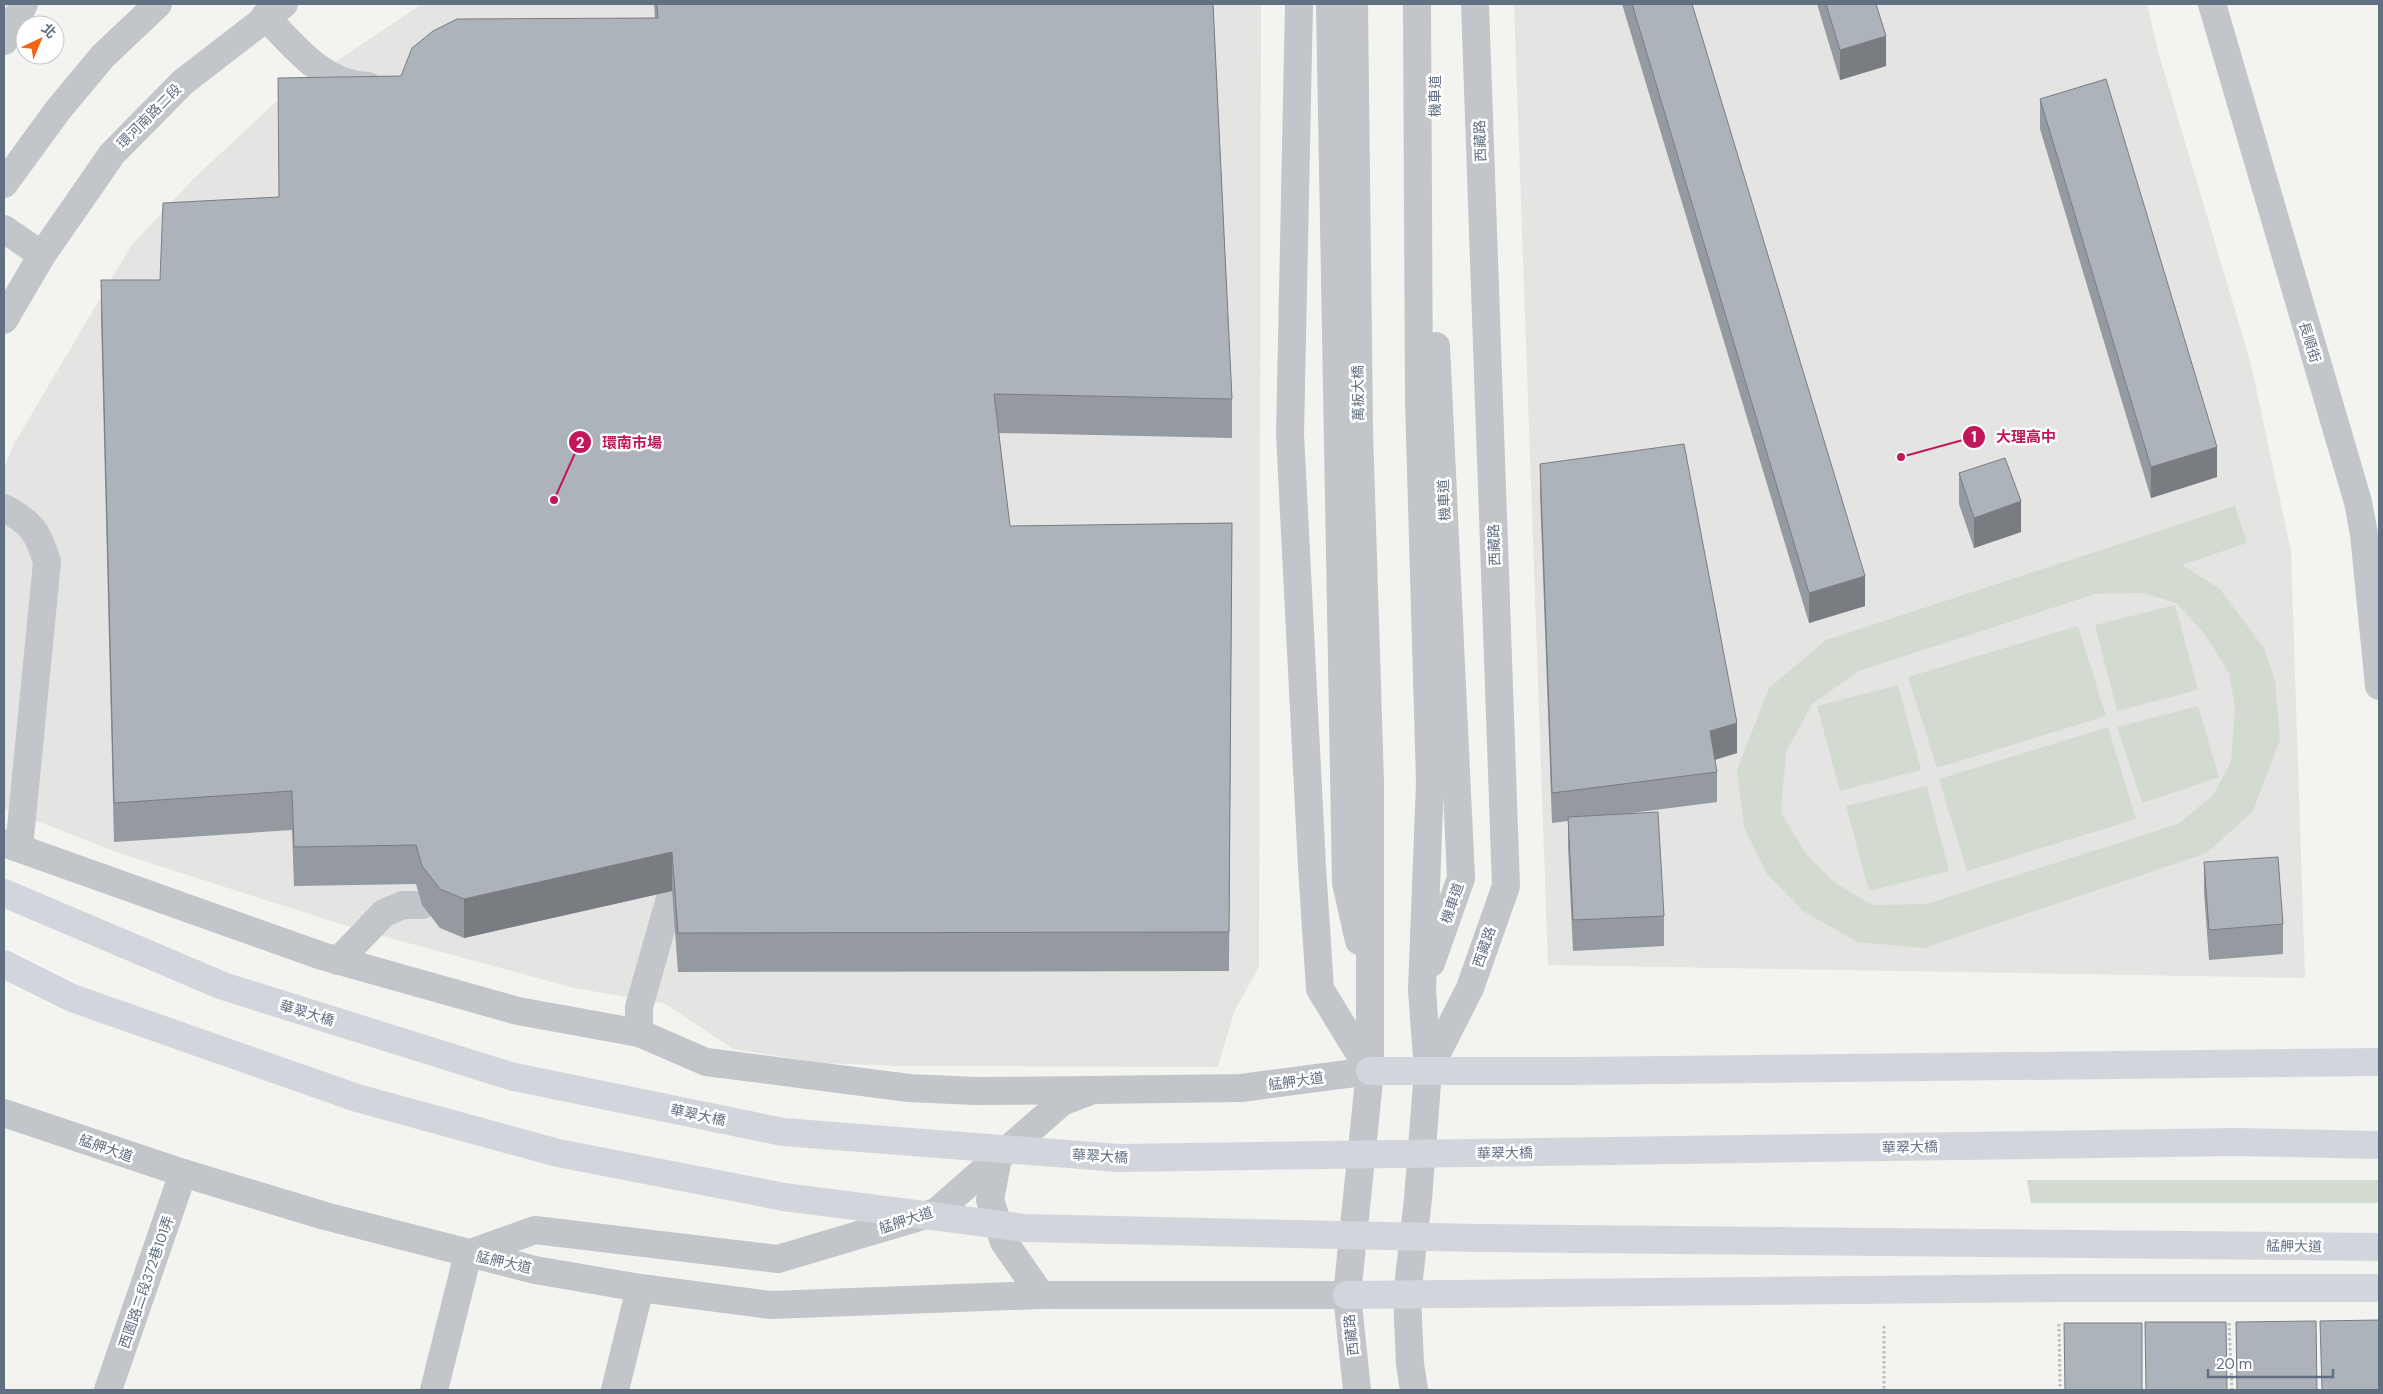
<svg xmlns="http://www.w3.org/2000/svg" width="2383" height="1394" font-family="'DM Sans','Noto Sans TC',sans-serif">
  <rect width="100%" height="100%" fill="#f3f4ef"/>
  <g fill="#e4e4e3">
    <polygon points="422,4 1261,4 1259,967 1234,1012 1218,1067 899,1066 823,1063 733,1049 664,1003 574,988 353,928 119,853 4,808 4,468 14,444 131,246 193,179 276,102"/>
    <polygon points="1514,4 2147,4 2158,51 2251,364 2291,551 2305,978 1548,965"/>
  </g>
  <g fill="#d3dbd0" fill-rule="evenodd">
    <path d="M2235 506 2247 543 2182 565 2220 589 2264 648 2275 680 2280 740 2253 811 2207 853 1924 948 1857 942 1803 911 1767 874 1744 827 1737 770 1769 688 1826 640ZM2144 593 2176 603 2204 633 2229 673 2235 708 2231 762 2213 795 2178 824 1926 904 1872 905 1834 882 1807 855 1781 813 1786 752 1812 704 1859 671 2095 594Z"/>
    <polygon points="2175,605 2198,690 2117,711 2095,625"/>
    <polygon points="2078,626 2106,716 1937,768 1908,677"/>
    <polygon points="1898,685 1921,770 1840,791 1817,706"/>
    <polygon points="2198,706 2219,777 2142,803 2117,727"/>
    <polygon points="2108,727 2136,819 1967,871 1939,779"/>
    <polygon points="1927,786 1949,871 1869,891 1846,806"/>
    <polygon points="2027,1180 2379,1180 2379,1203 2031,1203"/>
  </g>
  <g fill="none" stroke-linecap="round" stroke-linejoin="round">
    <g stroke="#bcbdc0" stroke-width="3" stroke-dasharray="2.5 2.5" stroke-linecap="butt">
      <polyline points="2229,1323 2232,1390"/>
      <polyline points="2059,1324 2060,1390"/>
      <polyline points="1884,1326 1884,1390"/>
    </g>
    <g stroke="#c2c5c9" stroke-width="28">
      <polyline points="1299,4 1290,434 1312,867 1320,989 1370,1071"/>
      <polyline points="1330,4 1346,883 1359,941"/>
      <polyline points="1354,4 1359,430 1370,782 1370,1071 1347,1295 1357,1390"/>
      <polyline points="2212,4 2358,502 2364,534 2379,686"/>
      <path d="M265 16C294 46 323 85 368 86"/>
      <polyline points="4,41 24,4"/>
      <polyline points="4,184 58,110 103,56 158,4"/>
      <polyline points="4,229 42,255"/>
      <polyline points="4,320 42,255 112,154 183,82 284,4"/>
      <path d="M4 508C32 523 38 532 47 562L19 848"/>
      <polyline points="4,843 322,956 518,1011 639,1033 706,1062 909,1088 975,1091 1093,1090"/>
      <polyline points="338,961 384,913 403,905 422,905"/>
      <polyline points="1431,963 1461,878 1436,346"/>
      <polyline points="639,1033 639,1007 672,891"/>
      <polyline points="1428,1071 1470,988 1506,886 1475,4"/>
      <polyline points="4,1113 183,1173 325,1216 535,1270 640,1288 771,1305 1041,1295 1347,1295"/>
      <polyline points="998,1158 990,1200 1004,1242 1041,1295"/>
      <polyline points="468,1254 535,1230 778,1259 936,1212 1062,1102 1093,1090 1241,1088 1370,1071"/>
      <polyline points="108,1390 183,1173"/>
      <polyline points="434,1390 468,1254"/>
      <polyline points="615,1390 640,1288"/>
      <polyline points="1414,1390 1410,1364 1407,1296 1418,1199 1428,1071 1422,990 1430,782 1419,401 1417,4"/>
    </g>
    <g stroke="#d2d6dc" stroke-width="28">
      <polyline points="1370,1071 1575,1071 2379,1062"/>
      <polyline points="1347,1295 2060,1288 2379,1288"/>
    </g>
    <g stroke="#d2d6dc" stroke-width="28">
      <polyline points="4,893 223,986 510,1076 783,1132 1119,1158 2236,1142 2379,1145"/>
      <polyline points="4,964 72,998 357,1098 558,1153 784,1197 1025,1228 1479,1238 2379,1247"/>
    </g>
  </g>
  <g fill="#959aa0">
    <polygon points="654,4 1213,4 1232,399 1232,438 999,433 1010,526 1232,523 1229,971 678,972 672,891 464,938 440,928 422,905 416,884 294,886 292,830 114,842 101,319 101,280 160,280 278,197 401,76 655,18"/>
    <polygon points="1622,4 1692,4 1865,606 1809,623"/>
    <polygon points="1817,4 1876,4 1886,66 1840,80"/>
    <polygon points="2040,99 2217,477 2151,498 2040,129"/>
    <polygon points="1540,464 1737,753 1715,760 1717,772 1717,802 1624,814 1664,916 1664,946 1573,951 1568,847 1568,821 1552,823 1540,495"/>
    <polygon points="1959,473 2021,532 1974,548 1959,504"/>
    <polygon points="2204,862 2283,924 2283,954 2209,960 2204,892"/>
    <polygon points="2236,1322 2317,1390 2237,1390"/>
  </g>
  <g fill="#797d82">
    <polygon points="1886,36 1886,66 1840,80 1840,50"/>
    <polygon points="2217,447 2217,477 2151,498 2151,467"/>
    <polygon points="2021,501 2021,532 1974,548 1974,518"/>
    <polygon points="1865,576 1865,606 1809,623 1809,593"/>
    <polygon points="1737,723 1737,753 1710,761 1710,731"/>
    <polygon points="672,852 672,891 464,938 464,899"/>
  </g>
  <g fill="#adb3ba" stroke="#797d82">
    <polygon points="657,4 1213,4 1232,399 994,394 1010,526 1232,523 1229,932 678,933 672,852 464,899 440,889 422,866 416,845 294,847 292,791 114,803 101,280 160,280 163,203 279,197 278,78 401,76 412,48 433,31 457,19 658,18"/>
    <polygon points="1632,4 1692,4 1865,576 1809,593"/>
    <polygon points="1826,4 1876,4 1886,36 1840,50"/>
    <polygon points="2106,79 2217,447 2151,467 2040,99"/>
    <polygon points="1684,444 1737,723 1710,731 1717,772 1552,793 1540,464"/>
    <polygon points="2005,458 2021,501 1974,518 1959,473"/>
    <polygon points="1658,812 1664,916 1573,920 1568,817"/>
    <polygon points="2278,857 2283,924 2209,930 2204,862"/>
    <polygon points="2379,1320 2379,1390 2322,1390 2320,1321"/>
    <polygon points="2316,1321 2317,1390 2237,1390 2236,1322"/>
    <polygon points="2145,1322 2226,1322 2227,1390 2146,1390"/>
    <polygon points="2064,1323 2142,1323 2142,1390 2065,1390"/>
  </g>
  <g text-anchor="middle" stroke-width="5" stroke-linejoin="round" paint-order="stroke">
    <g font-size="14" fill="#606f82" stroke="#fff">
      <text transform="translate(1435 96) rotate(-90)" y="5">機車道</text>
      <text transform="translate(149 116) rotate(-45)" y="5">環河南路二段</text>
      <text transform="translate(1480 141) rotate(-92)" y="5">西藏路</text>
      <text transform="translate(2310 342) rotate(73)" y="5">長順街</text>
      <text transform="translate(1358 393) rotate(-91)" y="5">萬板大橋</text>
      <text transform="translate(1444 500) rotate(-93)" y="5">機車道</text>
      <text transform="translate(1494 545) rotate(-92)" y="5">西藏路</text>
      <text transform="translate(1452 903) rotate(-71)" y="5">機車道</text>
      <text transform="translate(1484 947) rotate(-71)" y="5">西藏路</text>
      <text transform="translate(307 1013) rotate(17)" y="5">華翠大橋</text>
      <text transform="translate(1296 1081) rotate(-8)" y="5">艋舺大道</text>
      <text transform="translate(698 1115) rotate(12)" y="5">華翠大橋</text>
      <text transform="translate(1910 1147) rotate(-1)" y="5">華翠大橋</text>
      <text transform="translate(106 1148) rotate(19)" y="5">艋舺大道</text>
      <text transform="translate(1505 1153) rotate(-1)" y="5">華翠大橋</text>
      <text transform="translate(1100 1156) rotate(3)" y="5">華翠大橋</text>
      <text transform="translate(906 1220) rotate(-18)" y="5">艋舺大道</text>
      <text transform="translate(2294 1246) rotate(1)" y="5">艋舺大道</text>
      <text transform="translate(504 1262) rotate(13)" y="5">艋舺大道</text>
      <text transform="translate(146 1282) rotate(-71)" y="5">西園路二段372巷101弄</text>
      <text transform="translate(1351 1335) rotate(-96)" y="5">西藏路</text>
    </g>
  </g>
  <path fill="none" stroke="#c2185b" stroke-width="2" d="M1901 457L1974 437M554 500L580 442"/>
  <g fill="#c2185b" stroke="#fff" stroke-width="2">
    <circle cx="1901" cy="457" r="5"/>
    <circle cx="554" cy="500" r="5"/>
    <circle cx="1974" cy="437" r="12"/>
    <circle cx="580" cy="442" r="12"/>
  </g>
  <g font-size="15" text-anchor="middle" font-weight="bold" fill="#fff">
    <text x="1974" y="442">1</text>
    <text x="580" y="448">2</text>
  </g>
  <g font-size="15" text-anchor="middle" font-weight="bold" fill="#c2185b" stroke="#fff" stroke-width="5" stroke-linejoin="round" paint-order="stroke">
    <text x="2026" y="442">大理高中</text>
    <text x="632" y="448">環南市場</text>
  </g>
  <rect width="2383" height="1394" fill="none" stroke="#606f82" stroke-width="10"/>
  <g transform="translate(40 40) rotate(44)"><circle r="24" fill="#ffffff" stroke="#bfc5cd"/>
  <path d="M0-4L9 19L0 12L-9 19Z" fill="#ef6514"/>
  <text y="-8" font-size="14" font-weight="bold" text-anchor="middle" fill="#606f82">北</text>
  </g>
  <path d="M2208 1369v8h125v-8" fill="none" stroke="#606f82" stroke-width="2.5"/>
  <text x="2216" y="1369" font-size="15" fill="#606f82" stroke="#ffffff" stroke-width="4" paint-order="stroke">20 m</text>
</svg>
